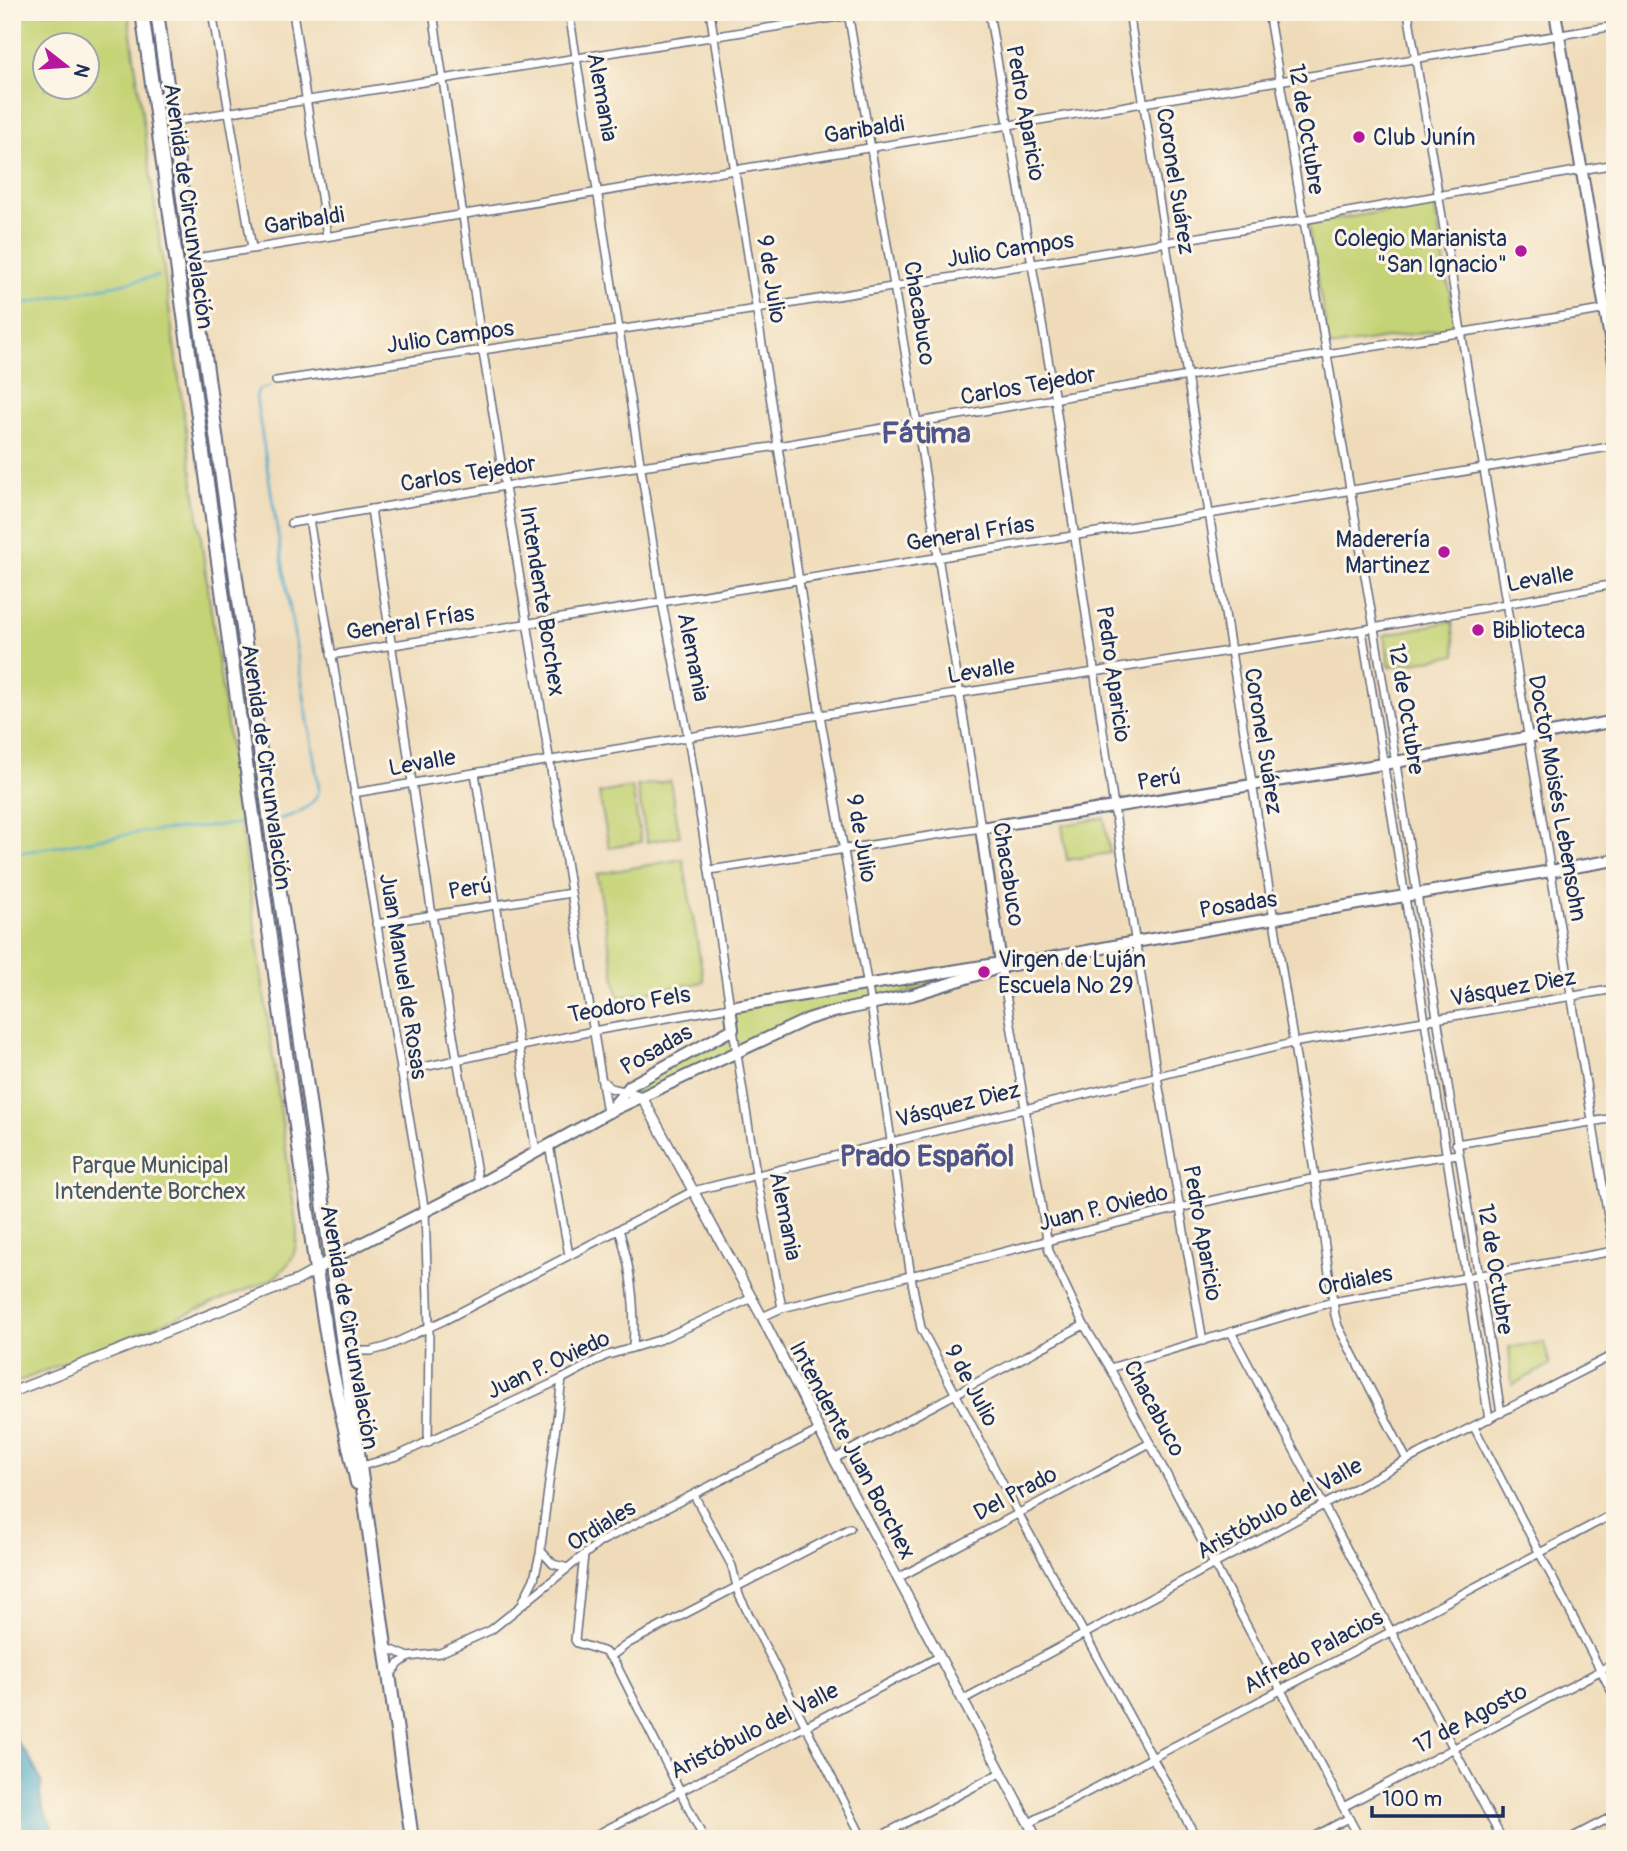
<svg xmlns="http://www.w3.org/2000/svg" width="1627" height="1851" font-family="Pangolin,sans-serif">
  <rect width="100%" height="100%" fill="#fcf5e5"/>
  <filter id="ink" filterUnits="userSpaceOnUse"><feTurbulence type="fractalNoise" baseFrequency=".0143" numOctaves="2"/><feDisplacementMap in="SourceGraphic" scale="14" xChannelSelector="R" yChannelSelector="G"/><feConvolveMatrix kernelMatrix="1 2 1 2 8 2 1 2 1" color-interpolation-filters="sRGB"/></filter>
  <filter id="wash" filterUnits="userSpaceOnUse"><feTurbulence type="fractalNoise" baseFrequency=".00686" numOctaves="4" result="noise"/><feDisplacementMap in="SourceGraphic" scale="28" xChannelSelector="R" yChannelSelector="G"/><feGaussianBlur stdDeviation="1.57" result="paint"/><feColorMatrix in="noise" values="0 0 0 0 0 0 0 0 0 0 0 0 0 0 0 0 0 1.4 0 .05"/><feComposite in="paint" operator="in"/></filter>
  <g filter="url(#wash)">
    <rect width="100%" height="100%" fill="#efdbb9"/>
    <g fill="#c4d375" stroke="#70816a" stroke-width="2" fill-rule="evenodd">
      <path d="M12 12H128L297 1230C297 1255 292 1262 273 1279L12 1384ZM46 46H88V88H46Z"/>
      <polygon points="1434,203 1456,327 1329,347 1308,224"/>
      <polygon points="1452,621 1456,655 1390,667 1384,635"/>
      <polygon points="670,781 680,836 647,842 637,786"/>
      <polygon points="632,787 641,842 609,848 599,793"/>
      <polygon points="1104,818 1110,853 1067,860 1062,825"/>
      <polygon points="683,859 704,982 618,997 597,874"/>
      <polygon points="977,968 978,974 808,1019 642,1097 624,1091 733,1029 730,1007"/>
      <polygon points="1544,1342 1550,1365 1512,1385 1509,1347"/>
    </g>
    <polygon fill="#4ba8ca" stroke="#336c94" stroke-width="2" points="12,1722 17,1742 29,1757 42,1782 40,1794 42,1806 58,1839 12,1839"/>
    <g fill="none" stroke-linecap="round" stroke-linejoin="round">
      <g stroke="#4ba8ca" stroke-width="2.5">
        <polyline points="12,306 159,276"/>
        <path d="M271 386 258 390 256 398 319 789C315 807 297 814 280 819"/>
        <polyline points="12,854 142,832 247,823"/>
      </g>
    </g>
  </g>
  <g filter="url(#ink)">
    <g fill="none" stroke-linecap="round" stroke-linejoin="round">
      <g stroke="#656b7e" stroke-width="10">
        <g id="minor">
          <polyline points="212,12 252,248"/>
          <polyline points="293,12 327,236"/>
          <polyline points="433,12 483,352 607,1113"/>
          <polyline points="710,12 820,715 871,1004 911,1277 921,1328 1018,1513 1197,1839"/>
          <polyline points="989,12 1055,400 1114,807 1157,1076 1203,1341"/>
          <polyline points="1129,12 1315,1177 1335,1315 1338,1326 1407,1460"/>
          <polyline points="1268,12 1374,628 1501,1413"/>
          <polyline points="1408,12 1615,1258"/>
          <polyline points="174,121 870,12"/>
          <polyline points="190,259 1615,26"/>
          <polyline points="276,381 757,309 1303,220 1615,164"/>
          <polyline points="371,509 432,915 479,1184"/>
          <polyline points="309,519 425,1212 429,1327 428,1443"/>
          <polyline points="291,523 505,486 778,446 1188,376 1615,308"/>
          <polyline points="1362,630 1489,1419"/>
          <polyline points="331,655 1209,514 1615,446"/>
          <polyline points="475,773 536,1152"/>
          <polyline points="354,793 820,715 1362,630 1615,584"/>
          <polyline points="710,870 981,828 917,423 848,12"/>
          <polyline points="376,924 571,893"/>
          <polyline points="1001,965 1049,1251 1084,1325 1110,1368 1360,1839"/>
          <polyline points="733,1029 756,1173 782,1308"/>
          <polyline points="400,1072 593,1031 730,1007 688,736 662,602 569,12"/>
          <polyline points="601,1079 610,1088 624,1091"/>
          <polyline points="1456,1144 1615,1118"/>
          <polyline points="549,1145 569,1255"/>
          <path d="M619 1229C631 1268 636 1306 633 1347"/>
          <path d="M762 1317 782 1308C1007 1254 1229 1186 1458 1154"/>
          <polyline points="1231,1332 1502,1839"/>
          <polyline points="343,1345 359,1351 371,1351 386,1347 445,1320 693,1191 1292,1043 1615,989"/>
          <polyline points="1110,1368 1332,1302 1614,1251"/>
          <polyline points="1474,1427 1615,1698"/>
          <polyline points="834,1459 1084,1325"/>
          <polyline points="362,1466 397,1456 562,1379 605,1356 659,1340 752,1298"/>
          <polyline points="694,1495 732,1566 739,1595 863,1839"/>
          <polyline points="541,1551 553,1564 568,1568"/>
          <polyline points="584,1555 575,1640 577,1643 605,1652 616,1664 704,1839"/>
          <polyline points="898,1578 1150,1443"/>
          <polyline points="523,1601 534,1579 540,1554 562,1379"/>
          <polyline points="385,1647 409,1657"/>
          <polyline points="610,1657 629,1643 850,1528"/>
          <polyline points="391,1674 399,1664 409,1657 440,1653 491,1630 600,1542 820,1430"/>
          <polyline points="964,1699 1407,1460 1615,1354"/>
          <polyline points="1343,1807 1615,1663"/>
          <polyline points="1029,1823 1615,1513"/>
          <polyline points="588,1839 939,1657"/>
          <polyline points="875,1839 1002,1772"/>
          <polyline points="1309,1839 1349,1818"/>
          <polyline points="1569,1839 1615,1815"/>
        </g>
      </g>
      <g stroke="#656b7e" stroke-width="12">
        <g id="tertiary">
          <polyline points="624,1091 642,1097 762,1317 834,1459 1037,1839"/>
          <polyline points="12,1392 298,1280 316,1270"/>
        </g>
      </g>
      <g stroke="#656b7e" stroke-width="14">
        <g id="secondary">
          <polyline points="1555,12 1615,368"/>
          <polyline points="608,1112 631,1085 733,1029 730,1007 1001,963 981,828 1396,762 1615,721"/>
          <polyline points="316,1270 331,1259 479,1184 607,1113 808,1019 824,1014 912,995 1002,967 1135,942 1615,860"/>
        </g>
      </g>
      <g stroke="#656b7e" stroke-width="16">
        <g id="trunk">
          <polyline points="142,12 316,1270 332,1370 357,1483"/>
          <polyline points="157,12 412,1839"/>
        </g>
      </g>
      <use href="#minor" stroke="#fff" stroke-width="7"/>
      <use href="#tertiary" stroke="#fff" stroke-width="9"/>
      <use href="#secondary" stroke="#fff" stroke-width="10"/>
      <use href="#trunk" stroke="#fff" stroke-width="12"/>
    </g>
  </g>
  <g fill="#b5179e" stroke="#fcf5e5" stroke-width="2.5">
    <circle cx="1359" cy="137" r="7"/>
    <circle cx="1521" cy="251" r="7"/>
    <circle cx="1444" cy="552" r="7"/>
    <circle cx="1478" cy="630" r="7"/>
    <circle cx="984" cy="972" r="7"/>
  </g>
  <g text-anchor="middle" stroke-width="6" stroke-linejoin="round" paint-order="stroke">
    <g font-size="23" fill="#1b2f5e" stroke="#fcf5e5">
      <text transform="translate(603 97) rotate(80)" y="8">Alemania</text>
      <text transform="translate(1026 113) rotate(80)" y="8">Pedro Aparicio</text>
      <text transform="translate(864 129) rotate(-9)" y="8">Garibaldi</text>
      <text transform="translate(1307 129) rotate(81)" y="8">12 de Octubre</text>
      <text transform="translate(1176 181) rotate(81)" y="8">Coronel Suárez</text>
      <text transform="translate(189 206) rotate(82)" y="8">Avenida de Circunvalación</text>
      <text transform="translate(304 220) rotate(-9)" y="8">Garibaldi</text>
      <text transform="translate(1010 249) rotate(-9)" y="8">Julio Campos</text>
      <text transform="translate(772 279) rotate(81)" y="8">9 de Julio</text>
      <text transform="translate(920 313) rotate(81)" y="8">Chacabuco</text>
      <text transform="translate(450 336) rotate(-8)" y="8">Julio Campos</text>
      <text transform="translate(1028 385) rotate(-10)" y="8">Carlos Tejedor</text>
      <text transform="translate(468 473) rotate(-9)" y="8">Carlos Tejedor</text>
      <text transform="translate(970 533) rotate(-9)" y="8">General Frías</text>
      <text transform="translate(1540 578) rotate(-10)" y="8">Levalle</text>
      <text transform="translate(543 601) rotate(81)" y="8">Intendente Borchex</text>
      <text transform="translate(410 622) rotate(-9)" y="8">General Frías</text>
      <text transform="translate(694 657) rotate(79)" y="8">Alemania</text>
      <text transform="translate(981 670) rotate(-9)" y="8">Levalle</text>
      <text transform="translate(1114 674) rotate(82)" y="8">Pedro Aparicio</text>
      <text transform="translate(1407 709) rotate(81)" y="8">12 de Octubre</text>
      <text transform="translate(1264 741) rotate(81)" y="8">Coronel Suárez</text>
      <text transform="translate(422 762) rotate(-10)" y="8">Levalle</text>
      <text transform="translate(267 767) rotate(82)" y="8">Avenida de Circunvalación</text>
      <text transform="translate(1159 779) rotate(-9)" y="8">Perú</text>
      <text transform="translate(1558 798) rotate(80)" y="8">Doctor Moisés Lebensohn</text>
      <text transform="translate(862 838) rotate(80)" y="8">9 de Julio</text>
      <text transform="translate(1009 874) rotate(81)" y="8">Chacabuco</text>
      <text transform="translate(470 888) rotate(-9)" y="8">Perú</text>
      <text transform="translate(1238 904) rotate(-9)" y="8">Posadas</text>
      <text transform="translate(404 976) rotate(81)" y="8">Juan Manuel de Rosas</text>
      <text transform="translate(1513 987) rotate(-10)" y="8">Vásquez Diez</text>
      <text transform="translate(629 1004) rotate(-10)" y="8">Teodoro Fels</text>
      <text transform="translate(656 1049) rotate(-30)" y="8">Posadas</text>
      <text transform="translate(958 1104) rotate(-14)" y="8">Vásquez Diez</text>
      <text transform="translate(1103 1207) rotate(-14)" y="8">Juan P. Oviedo</text>
      <text transform="translate(786 1216) rotate(79)" y="8">Alemania</text>
      <text transform="translate(1203 1233) rotate(80)" y="8">Pedro Aparicio</text>
      <text transform="translate(1496 1269) rotate(81)" y="8">12 de Octubre</text>
      <text transform="translate(1355 1280) rotate(-12)" y="8">Ordiales</text>
      <text transform="translate(350 1327) rotate(80)" y="8">Avenida de Circunvalación</text>
      <text transform="translate(548 1364) rotate(-25)" y="8">Juan P. Oviedo</text>
      <text transform="translate(972 1385) rotate(62)" y="8">9 de Julio</text>
      <text transform="translate(1155 1408) rotate(62)" y="8">Chacabuco</text>
      <text transform="translate(853 1450) rotate(62)" y="8">Intendente Juan Borchex</text>
      <text transform="translate(1015 1493) rotate(-28)" y="8">Del Prado</text>
      <text transform="translate(1279 1508) rotate(-29)" y="8">Aristóbulo del Valle</text>
      <text transform="translate(601 1525) rotate(-32)" y="8">Ordiales</text>
      <text transform="translate(1313 1651) rotate(-28)" y="8">Alfredo Palacios</text>
      <text transform="translate(1470 1718) rotate(-28)" y="8">17 de Agosto</text>
      <text transform="translate(754 1730) rotate(-27)" y="8">Aristóbulo del Valle</text>
    </g>
    <g font-size="23" fill="#1b2f5e" stroke="#fcf5e5" text-anchor="start">
      <text x="1373" y="145">Club Junín</text>
      <text x="1507" y="246" text-anchor="end">Colegio Marianista<tspan x="1507" dy="26">"San Ignacio"</tspan></text>
      <text x="1430" y="547" text-anchor="end">Maderería<tspan x="1430" dy="26">Martinez</tspan></text>
      <text x="1492" y="638">Biblioteca</text>
      <text x="998" y="967">Virgen de Luján<tspan x="998" dy="26">Escuela Nº 29</tspan></text>
    </g>
    <g font-size="23" fill="#455864" stroke="#fcf5e5">
      <text x="150" y="1173">Parque Municipal<tspan x="150" dy="26">Intendente Borchex</tspan></text>
    </g>
    <g font-size="30" font-weight="bold" fill="#4f5588" stroke="#fcf5e5">
      <text x="926" y="443">Fátima</text>
      <text x="927" y="1166">Prado Español</text>
    </g>
  </g>
  <rect width="1627" height="1851" fill="none" stroke="#fcf5e5" stroke-width="42"/>
  <g transform="translate(66 66) rotate(107)"><circle r="33" fill="#fcf5e5" stroke="#a2a6af" stroke-width="2"/>
  <path d="M0-5L12 26L0 18L-12 26Z" fill="#b5179e"/>
  <text y="-10" font-size="19" font-weight="bold" text-anchor="middle" fill="#1b2f5e">N</text>
  </g>
  <path d="M1372 1806v10h131v-10" fill="none" stroke="#1b2f5e" stroke-width="3.5"/>
  <text x="1382" y="1806" font-size="21" fill="#1b2f5e" stroke="#fcf5e5" stroke-width="5" paint-order="stroke">100 m</text>
</svg>
